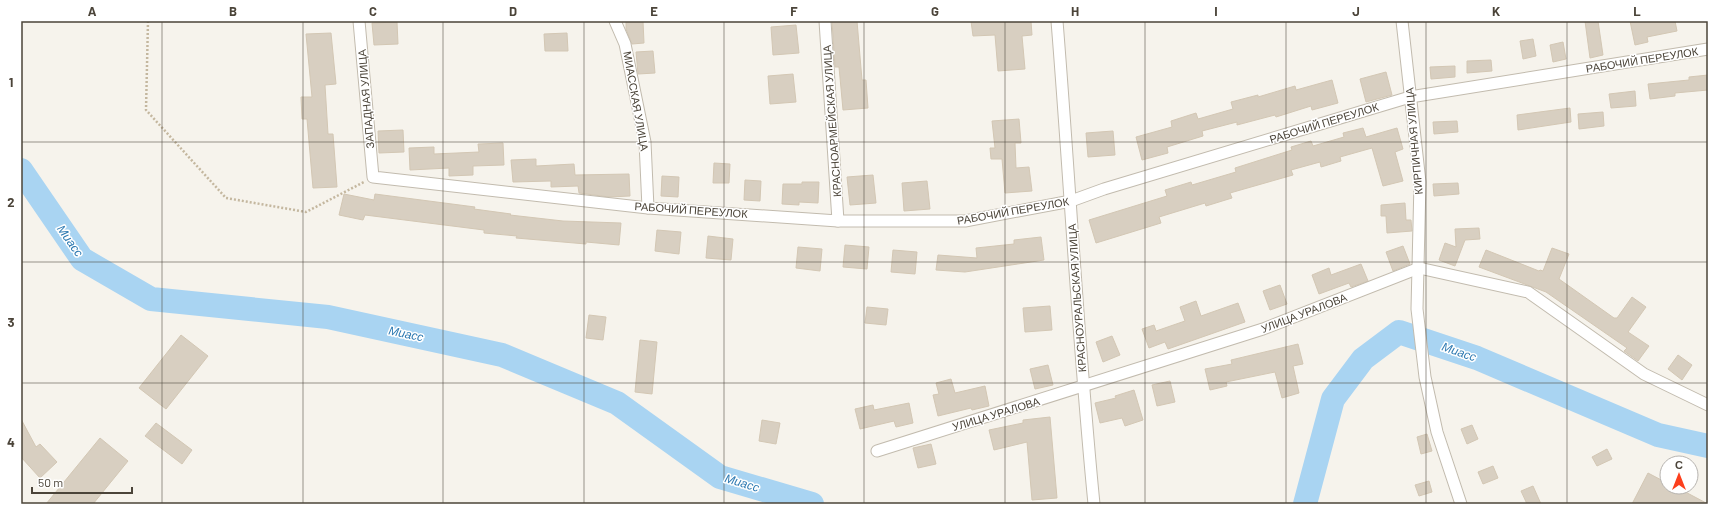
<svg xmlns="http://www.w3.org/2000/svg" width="1729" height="525" font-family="Barlow,sans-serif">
  <rect width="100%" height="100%" fill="#f6f3ec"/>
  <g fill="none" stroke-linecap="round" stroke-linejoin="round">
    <g stroke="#a9d4f2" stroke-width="24">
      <polyline points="21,170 82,259 151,299 328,317 502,355 617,403 720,477 812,504"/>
      <polyline points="1305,504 1333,399 1363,359 1399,332 1477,358 1658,435 1708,446"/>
    </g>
  </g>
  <g fill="#d8cfc1" stroke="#d3c7b4">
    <polygon points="626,21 643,21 644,43 632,44 626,29"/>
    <polygon points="832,21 857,21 862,80 866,80 868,108 843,110 839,67 835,67"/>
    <polygon points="971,21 1031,21 1032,35 1022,36 1025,69 998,71 995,35 973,36"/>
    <polygon points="1585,21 1598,21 1603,55 1590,58"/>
    <polygon points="1630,21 1675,21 1677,31 1647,37 1648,42 1635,45"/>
    <polygon points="397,22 398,44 374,45 372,23"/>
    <polygon points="796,25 799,53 773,55 771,27"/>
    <polygon points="331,33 336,84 325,85 328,134 333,134 337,187 313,188 307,119 302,119 301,97 312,97 306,34"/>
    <polygon points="567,33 568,51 545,51 544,34"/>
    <polygon points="1533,39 1536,56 1523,59 1520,41"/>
    <polygon points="1563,42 1566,59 1553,62 1550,45"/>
    <polygon points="653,51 655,73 638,74 636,52"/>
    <polygon points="1491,60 1492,71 1467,73 1467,61"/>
    <polygon points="1455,66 1455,77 1431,79 1430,67"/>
    <polygon points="1386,72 1392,95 1366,102 1360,79"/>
    <polygon points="793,74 796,102 770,104 768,76"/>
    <polygon points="1708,75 1708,90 1675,93 1675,96 1650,99 1648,84 1689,80 1689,77"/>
    <polygon points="1332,80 1338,103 1312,110 1311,106 1276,117 1275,115 1237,125 1237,122 1202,131 1203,136 1167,147 1168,153 1142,160 1136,137 1172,127 1171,121 1196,113 1198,119 1233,109 1231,102 1258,95 1258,97 1295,86 1296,90"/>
    <polygon points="1635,91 1636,106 1611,108 1609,94"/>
    <polygon points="1570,108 1571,122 1518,130 1517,115"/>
    <polygon points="1603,112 1604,126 1579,129 1578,114"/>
    <polygon points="1019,119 1021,143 1015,143 1016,168 1029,167 1032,191 1005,193 1002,159 991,159 990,148 995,148 992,121"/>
    <polygon points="1457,121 1458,132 1434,134 1433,122"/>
    <polygon points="1363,128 1366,137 1397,128 1403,149 1395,152 1403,181 1383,186 1372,148 1340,157 1341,161 1321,167 1320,162 1291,170 1293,175 1230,193 1232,198 1206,206 1205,203 1159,217 1161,223 1096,243 1089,220 1167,196 1165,190 1191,182 1192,185 1236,172 1235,168 1292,150 1291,147 1311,141 1313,146 1344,137 1343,133"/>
    <polygon points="403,130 404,152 379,153 378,131"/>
    <polygon points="1113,131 1115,155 1088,157 1086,133"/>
    <polygon points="503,143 504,165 473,166 473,175 449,176 449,168 410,170 409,148 434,147 434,154 479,152 478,144"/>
    <polygon points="536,159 536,166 574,164 575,175 629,174 630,196 609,197 579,193 578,186 551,187 551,181 513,182 511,160"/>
    <polygon points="714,163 730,164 729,183 713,183"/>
    <polygon points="873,175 876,203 850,205 847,177"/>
    <polygon points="662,176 679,177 678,197 661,196"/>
    <polygon points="745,180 761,181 760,201 744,200"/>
    <polygon points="927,181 930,209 904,211 902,183"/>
    <polygon points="802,182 819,182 818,203 799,202 799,205 782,204 783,184 802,184"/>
    <polygon points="1458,183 1459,194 1434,196 1433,184"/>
    <polygon points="344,194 374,200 375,194 475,207 474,209 511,214 510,215 563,221 621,223 619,245 586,242 586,244 516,238 517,236 484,233 484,230 365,215 363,220 339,215"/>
    <polygon points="1405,203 1406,220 1411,220 1412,231 1387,233 1386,216 1381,216 1381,205"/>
    <polygon points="1479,228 1480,239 1465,240 1455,266 1439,260 1445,243 1456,247 1455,229"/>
    <polygon points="657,230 681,232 679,254 655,251"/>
    <polygon points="708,236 733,239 731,260 706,258"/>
    <polygon points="1041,237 1044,260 965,272 936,270 938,255 977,258 976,248 1014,244 1014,240"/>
    <polygon points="845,245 869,247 867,269 843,267"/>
    <polygon points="1403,246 1410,264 1393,271 1386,252"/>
    <polygon points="798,247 822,249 820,271 796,268"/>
    <polygon points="1552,248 1569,254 1559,279 1614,318 1617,318 1632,297 1646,307 1628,332 1649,346 1638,361 1624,351 1627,348 1546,292 1479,267 1486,250 1539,271 1540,270 1543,271"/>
    <polygon points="893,250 917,252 915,274 891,272"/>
    <polygon points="1361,264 1368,281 1351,287 1349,283 1319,294 1312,275 1329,268 1331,275"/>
    <polygon points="1280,285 1287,304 1270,310 1263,291"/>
    <polygon points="1196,301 1201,316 1238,303 1245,322 1168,349 1165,342 1149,348 1142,329 1154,325 1156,331 1185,321 1180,307"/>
    <polygon points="1050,306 1052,330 1025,332 1023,308"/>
    <polygon points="867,307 888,309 886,325 865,323"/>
    <polygon points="589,315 606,317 603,340 586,338"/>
    <polygon points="181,335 208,356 166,409 139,388"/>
    <polygon points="1112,336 1120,355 1103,362 1096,342"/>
    <polygon points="640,340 657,342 652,394 635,392"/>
    <polygon points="1298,344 1303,364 1293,366 1299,393 1282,398 1275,372 1226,382 1227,386 1210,390 1205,369 1232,364 1231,360"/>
    <polygon points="1678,355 1692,365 1682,380 1668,369"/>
    <polygon points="1048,365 1053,385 1035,389 1030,369"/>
    <polygon points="951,379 955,393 985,386 989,406 972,410 971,408 938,416 933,395 939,394 936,383"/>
    <polygon points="1170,381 1175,402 1157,406 1152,385"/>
    <polygon points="1134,390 1143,420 1125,426 1122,418 1100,423 1095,403 1116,398 1115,396"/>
    <polygon points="909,403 913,423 896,427 894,421 860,429 855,409 873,405 874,410"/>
    <polygon points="1050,417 1057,498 1032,500 1027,442 994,450 989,430 1023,423 1023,420"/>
    <polygon points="21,419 36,447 40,444 57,462 40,478 21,457"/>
    <polygon points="762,420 780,423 776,444 759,441"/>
    <polygon points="156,423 192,450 182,464 145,436"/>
    <polygon points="1472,425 1478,439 1467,444 1461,429"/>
    <polygon points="1427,434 1432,451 1421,454 1417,437"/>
    <polygon points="100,438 128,461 93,504 46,504"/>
    <polygon points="931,444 936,464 918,468 913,448"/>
    <polygon points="1607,449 1612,459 1597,466 1592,457"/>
    <polygon points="1493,466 1498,478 1483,484 1478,472"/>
    <polygon points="1648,473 1667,483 1667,487 1676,487 1708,504 1632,504"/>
    <polygon points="1429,481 1432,492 1419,496 1415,485"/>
    <polygon points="1533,486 1541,504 1527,504 1521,491"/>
  </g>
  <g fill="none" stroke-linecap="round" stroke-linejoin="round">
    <g stroke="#c2bbae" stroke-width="13">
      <g id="minor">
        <polyline points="359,21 373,177 648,208 838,221 965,221 1071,201 1104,189 1410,97 1708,49"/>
        <polyline points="615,21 625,44 645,142 648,208"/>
        <polyline points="825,21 838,221"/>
        <path d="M1057 21C1070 182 1078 343 1094 504"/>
        <polyline points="1402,21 1420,182 1417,309 1425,377 1437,432 1461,504"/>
        <polyline points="877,451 1263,329 1419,268 1528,292 1644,374 1708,405"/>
      </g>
    </g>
    <polyline stroke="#c4b79f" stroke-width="2.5" stroke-dasharray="2 2" stroke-linecap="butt" points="148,21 146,110 226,198 306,212 364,182"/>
    <use href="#minor" stroke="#fff" stroke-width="11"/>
  </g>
  <path fill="none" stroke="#4b4439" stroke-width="1" stroke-opacity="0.55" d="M162 21V504M303 21V504M443 21V504M584 21V504M724 21V504M864 21V504M1005 21V504M1145 21V504M1286 21V504M1426 21V504M1567 21V504M21 142H1708M21 262H1708M21 383H1708"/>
  <g text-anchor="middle" stroke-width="3" stroke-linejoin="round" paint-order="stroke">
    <g font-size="11" fill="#4b4439" stroke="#fff">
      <text transform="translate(1642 60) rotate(-9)" y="4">РАБОЧИЙ ПЕРЕУЛОК</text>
      <text transform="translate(366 99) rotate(-95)" y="4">ЗАПАДНАЯ УЛИЦА</text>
      <text transform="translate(636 101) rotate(80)" y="4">МИАССКАЯ УЛИЦА</text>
      <text transform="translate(832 121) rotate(-94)" y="4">КРАСНОАРМЕЙСКАЯ УЛИЦА</text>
      <text transform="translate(1324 123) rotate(-17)" y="4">РАБОЧИЙ ПЕРЕУЛОК</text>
      <text transform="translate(1414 141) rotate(-95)" y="4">КИРПИЧНАЯ УЛИЦА</text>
      <text transform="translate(691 210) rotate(4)" y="4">РАБОЧИЙ ПЕРЕУЛОК</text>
      <text transform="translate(1013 211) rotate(-10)" y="4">РАБОЧИЙ ПЕРЕУЛОК</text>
      <text transform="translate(1077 298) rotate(-94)" y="4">КРАСНОУРАЛЬСКАЯ УЛИЦА</text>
      <text transform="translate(1304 313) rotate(-21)" y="4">УЛИЦА УРАЛОВА</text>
      <text transform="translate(996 414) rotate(-17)" y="4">УЛИЦА УРАЛОВА</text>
    </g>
    <g font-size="12" font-style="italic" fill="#2e7ab2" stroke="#fff">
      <text transform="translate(70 241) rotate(55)" y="4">Миасс</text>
      <text transform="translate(406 334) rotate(12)" y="4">Миасс</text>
      <text transform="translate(1459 352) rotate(19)" y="4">Миасс</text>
      <text transform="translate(742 483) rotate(17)" y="4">Миасс</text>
    </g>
  </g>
  <rect width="1729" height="525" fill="none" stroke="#ffffff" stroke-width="44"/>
  <g transform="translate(1679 475)"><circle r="19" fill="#ffffff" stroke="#b7b4b0"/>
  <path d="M0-3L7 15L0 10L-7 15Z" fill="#fc3f1d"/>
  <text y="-6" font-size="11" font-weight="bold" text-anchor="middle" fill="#4b4439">С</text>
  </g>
  <path d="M32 487v6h100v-6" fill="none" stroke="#4b4439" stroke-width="2"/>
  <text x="38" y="487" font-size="12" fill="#4b4439" stroke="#ffffff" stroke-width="3" paint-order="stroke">50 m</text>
  <rect x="22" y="22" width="1685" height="481" fill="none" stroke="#4b4439" stroke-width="1.5"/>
  <g font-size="13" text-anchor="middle" font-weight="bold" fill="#4b4439">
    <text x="92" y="16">A</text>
    <text x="233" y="16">B</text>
    <text x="373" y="16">C</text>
    <text x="513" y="16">D</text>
    <text x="654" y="16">E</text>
    <text x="794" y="16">F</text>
    <text x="935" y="16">G</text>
    <text x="1075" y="16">H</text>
    <text x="1216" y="16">I</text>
    <text x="1356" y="16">J</text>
    <text x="1496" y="16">K</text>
    <text x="1637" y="16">L</text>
    <text x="11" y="87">1</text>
    <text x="11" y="207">2</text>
    <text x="11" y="327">3</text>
    <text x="11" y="447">4</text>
  </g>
</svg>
